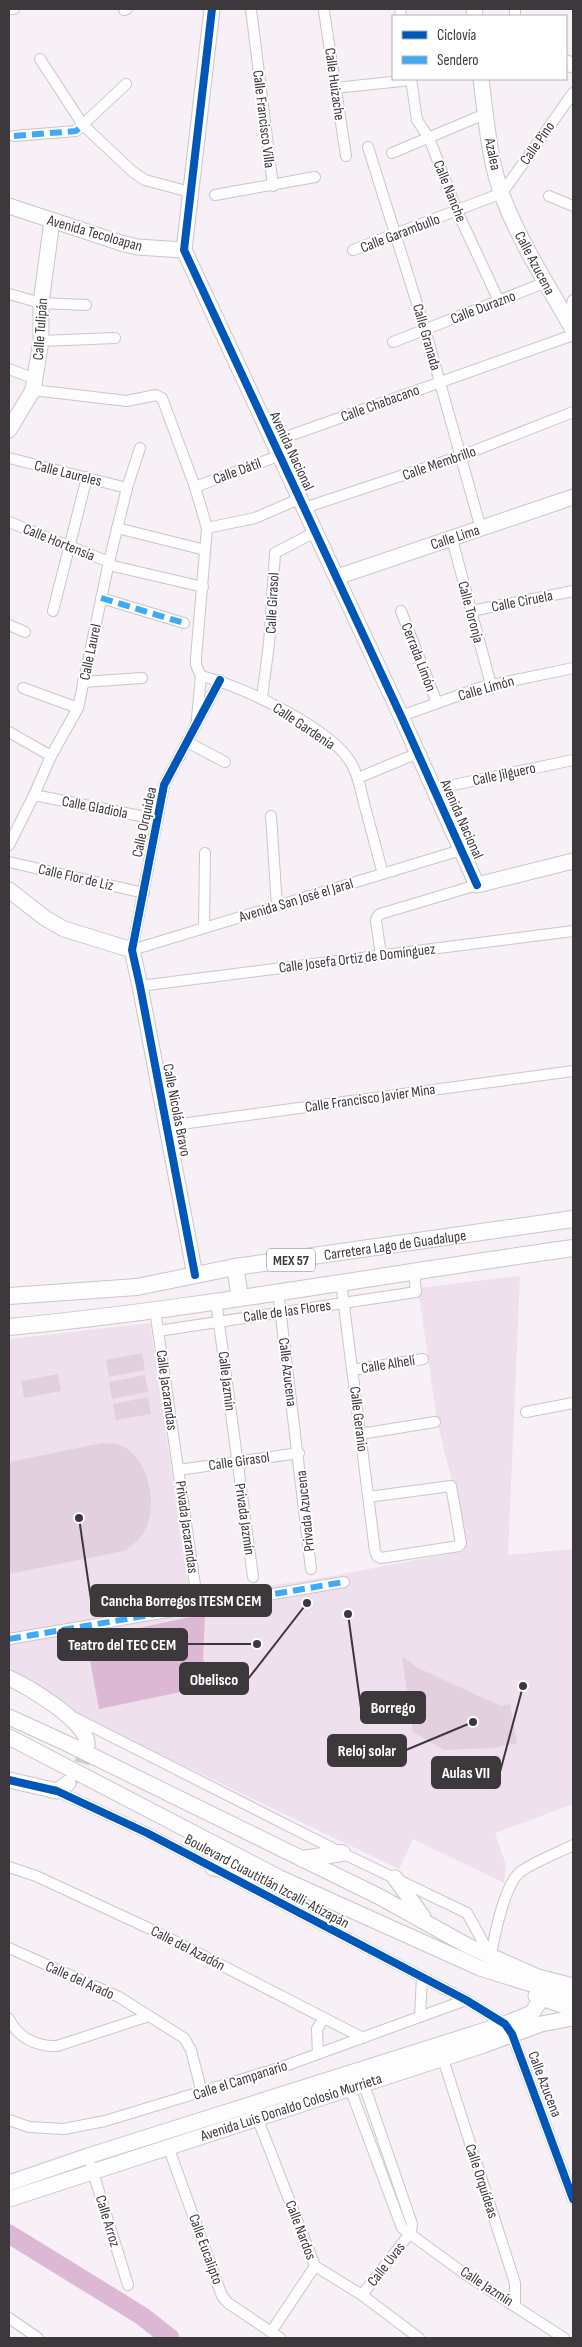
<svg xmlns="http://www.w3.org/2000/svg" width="582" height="2347" font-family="'Sofia Sans Condensed',sans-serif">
  <rect width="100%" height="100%" fill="#f7f0f6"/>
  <polygon fill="#eee0ec" points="520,1276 508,1555 573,1549 573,1804 495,1833 506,1865 504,1883 413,1839 399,1869 76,1714 9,1676 9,1339 150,1323 190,1598 321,1578 464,1551 453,1485 437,1421 418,1288"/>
  <g fill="#e3d0df">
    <polygon points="142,1353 145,1370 109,1377 106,1360"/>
    <polygon points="58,1374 61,1391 24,1398 21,1381"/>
    <polygon points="145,1375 148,1392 112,1399 109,1382"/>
    <polygon points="148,1397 151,1414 116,1420 113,1404"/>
    <path d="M102 1443C106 1444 113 1443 117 1444 148 1453 159 1504 145 1530 140 1540 133 1545 124 1551L9 1574V1462Z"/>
    <polygon points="402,1656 418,1668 501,1706 510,1704 517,1743 492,1748 444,1750 413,1732"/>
  </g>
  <polygon fill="#dcb8d5" points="205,1614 203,1659 219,1684 99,1709 86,1639"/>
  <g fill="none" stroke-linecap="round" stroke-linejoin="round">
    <polyline stroke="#dcb8d5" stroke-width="19" points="9,2234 142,2316 170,2338"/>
    <polyline stroke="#d2cbd1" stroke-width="15" stroke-dasharray="15 8" stroke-linecap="butt" points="69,1782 81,1766 87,1745"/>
    <g stroke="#cac5c9" stroke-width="12">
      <g id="street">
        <polyline points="9,9 14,9"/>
        <polyline points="251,9 273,186"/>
        <polyline points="400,9 401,16"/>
        <polyline points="124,10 127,9"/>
        <polyline points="324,11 346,156"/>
        <polyline points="515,16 515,9"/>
        <polyline points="40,59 83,125 133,172 145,180 190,192"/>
        <polyline points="411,79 417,120 429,138 457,211 499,301"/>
        <polyline points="335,88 411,80"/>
        <polyline points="14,136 76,131 126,84"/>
        <polyline points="368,147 425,329 481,529"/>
        <polyline points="392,153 485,114"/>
        <polyline points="215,195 315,177"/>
        <polyline points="549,196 573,206"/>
        <polyline points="353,250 502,193 573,93"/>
        <polyline points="9,294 41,303 86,305"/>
        <polyline points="568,320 573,300"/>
        <polyline points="41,341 115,338"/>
        <polyline points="393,342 544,283"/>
        <polyline points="9,369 35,379"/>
        <polyline points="33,390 127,401 156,395 162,398 195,487 207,528 196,658 196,665 201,676 197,718"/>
        <polyline points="272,442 573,335"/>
        <polyline points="9,458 127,488"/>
        <polyline points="195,487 278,456"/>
        <polyline points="304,508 461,456 573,412"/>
        <polyline points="9,522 109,562"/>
        <polyline points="117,528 205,550"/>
        <polyline points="207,528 255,518 299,499"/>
        <polyline points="452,539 491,685"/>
        <polyline points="109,565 203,587"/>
        <polyline points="101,598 184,623"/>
        <polyline points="53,611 87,477"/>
        <polyline points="401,611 437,703"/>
        <polyline points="471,611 573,591"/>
        <polyline points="9,625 25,632"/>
        <path d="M201 676C240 685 331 728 351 763 359 776 361 792 365 807 371 829 377 851 383 874"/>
        <polyline points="220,680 164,785 132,950 461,850"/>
        <polyline points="83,682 142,678"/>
        <polyline points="23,688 78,708"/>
        <polyline points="262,697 269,644 275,553 315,532"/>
        <polyline points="401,716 482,687 573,668"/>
        <polyline points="9,732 51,756"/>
        <polyline points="187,742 225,762"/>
        <polyline points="358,778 418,753"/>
        <polyline points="434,789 573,760"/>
        <polyline points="34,795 156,819"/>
        <polyline points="271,816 277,906"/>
        <polyline points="9,845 34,795 51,756 78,708 109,562 127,488 140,448"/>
        <polyline points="9,862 144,893"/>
        <polyline points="204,928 205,853"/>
        <polyline points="381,955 376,921 377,917 380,914 477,885"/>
        <polyline points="140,986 573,931"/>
        <polyline points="166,1126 573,1071"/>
        <polyline points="341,1282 375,1551 377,1556 381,1558 459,1546 461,1543 451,1486 368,1497"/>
        <polyline points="278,1291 311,1569"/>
        <polyline points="216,1301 253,1577"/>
        <polyline points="155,1310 195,1585"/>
        <polyline points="158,1331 416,1292 414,1270"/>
        <polyline points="352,1370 423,1359"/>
        <polyline points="526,1412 573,1403"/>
        <polyline points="360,1434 435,1422"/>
        <polyline points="178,1470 299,1453"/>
        <polyline points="9,1639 344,1582"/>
        <polyline points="75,1718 342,1853 467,1913 484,1944"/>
        <polyline points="57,1791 147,1833 466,2000 505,2024 512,2034 573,2199"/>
        <polyline points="9,1867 36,1876 159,1933 363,2038"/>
        <polyline points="9,1948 119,1997 184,2038 191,2050 202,2093"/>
        <path d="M492 1949C496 1929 505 1885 520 1872 531 1863 560 1852 573 1845"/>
        <polyline points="420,2017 422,1977"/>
        <path d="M9 2019C18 2038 38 2047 57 2046L149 2016"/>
        <polyline points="318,2054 317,2029 324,2018"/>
        <polyline points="443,2059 515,2283 515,2305"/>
        <polyline points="362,2079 412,2224 411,2232 362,2295"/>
        <polyline points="348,2083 402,2228 465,2274 564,2338"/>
        <polyline points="255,2112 315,2266 362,2295 419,2338"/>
        <polyline points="9,2120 29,2127 64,2129 105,2121 282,2067 466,2000"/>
        <polyline points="168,2146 222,2296 228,2303 280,2338"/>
        <polyline points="91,2166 128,2285"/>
        <polyline points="9,2318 38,2338"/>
        <polyline points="271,2332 315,2266"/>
      </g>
    </g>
    <g stroke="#cac5c9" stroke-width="17">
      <g id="secondary">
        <polyline points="212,9 184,250 401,716 477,885 573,861"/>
        <polyline points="474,9 475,16"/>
        <polyline points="566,63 573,65"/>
        <path d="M481 79C486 117 489 159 502 195 520 243 548 285 573 330"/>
        <polyline points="9,206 121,243 137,247 184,250"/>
        <polyline points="9,430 33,390 41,341 41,303 52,221"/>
        <polyline points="337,577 573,497"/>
        <polyline points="9,890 45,918 64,929 132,950 140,986 195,1275"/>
        <path d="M9 1678C27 1686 90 1723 87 1745"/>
        <polyline points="9,1717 68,1744 380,1897 468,1946 538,1977 573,1986"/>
        <polyline points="9,1737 280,1878 480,1968 573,1997"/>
        <polyline points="9,1780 57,1791 68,1783"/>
        <polyline points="213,1868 268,1876"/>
        <polyline points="395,1878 423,1917"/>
        <polyline points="536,1996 573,2009"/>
        <polyline points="9,2183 88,2156 505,2024 532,2013 542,1998"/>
        <polyline points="9,2199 481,2046 541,2024 573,2018"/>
      </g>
    </g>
    <g stroke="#cac5c9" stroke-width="18">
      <g id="primary">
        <polyline points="235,1267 240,1297"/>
        <polyline points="9,1296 137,1287 235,1267 573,1219"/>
        <path d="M9 1327C198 1309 385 1274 573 1248"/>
        <polyline points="303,1859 342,1853"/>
      </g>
    </g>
    <use href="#street" stroke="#fefdfe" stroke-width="10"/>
    <use href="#secondary" stroke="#fefdfe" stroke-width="15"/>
    <use href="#primary" stroke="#fefdfe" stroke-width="16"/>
    <g stroke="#3fa9f5" stroke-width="6" stroke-dasharray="12 6" stroke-linecap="butt">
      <polyline points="14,136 76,131 83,125"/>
      <polyline points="101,598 184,623"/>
      <polyline points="9,1639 344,1582"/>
    </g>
    <g stroke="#fff" stroke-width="11">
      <g id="cycleway">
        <polyline points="212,9 184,250 401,716 477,885"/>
        <polyline points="195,1275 140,986 132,950 164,785 220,680"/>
        <polyline points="9,1780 57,1791 147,1833 466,2000 505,2024 512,2034 573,2199"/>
      </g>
    </g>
    <use href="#cycleway" stroke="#0057b8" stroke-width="8"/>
  </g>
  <g text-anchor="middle" stroke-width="4" stroke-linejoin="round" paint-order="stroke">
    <rect fill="#fff" stroke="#777476" stroke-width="1" x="267" y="1248.5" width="48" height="23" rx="4"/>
    <g font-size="14" font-weight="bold" fill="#3d383c">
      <text x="291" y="1265">MEX 57</text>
    </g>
    <g font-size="15" fill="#3d383c" stroke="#fff">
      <text transform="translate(335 84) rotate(82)" y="5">Calle Huizache</text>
      <text transform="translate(264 119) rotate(83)" y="5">Calle Francisco Villa</text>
      <text transform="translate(537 143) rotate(-55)" y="5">Calle Pino</text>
      <text transform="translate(493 154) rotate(78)" y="5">Azalea</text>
      <text transform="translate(450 191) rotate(68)" y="5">Calle Nanche</text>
      <text transform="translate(95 233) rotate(16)" y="5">Avenida Tecoloapan</text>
      <text transform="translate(400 233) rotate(-21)" y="5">Calle Garambullo</text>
      <text transform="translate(535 263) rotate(62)" y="5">Calle Azucena</text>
      <text transform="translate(483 307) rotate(-21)" y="5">Calle Durazno</text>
      <text transform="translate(40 329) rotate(-86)" y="5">Calle Tulipán</text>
      <text transform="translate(427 337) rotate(74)" y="5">Calle Granada</text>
      <text transform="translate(380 403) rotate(-20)" y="5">Calle Chabacano</text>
      <text transform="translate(292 451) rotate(65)" y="5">Avenida Nacional</text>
      <text transform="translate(439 463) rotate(-19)" y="5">Calle Membrillo</text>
      <text transform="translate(237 471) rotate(-20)" y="5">Calle Dátil</text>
      <text transform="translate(68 473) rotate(14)" y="5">Calle Laureles</text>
      <text transform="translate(455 537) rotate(-18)" y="5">Calle Lima</text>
      <text transform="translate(59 542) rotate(22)" y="5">Calle Hortensia</text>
      <text transform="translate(522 601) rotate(-11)" y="5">Calle Ciruela</text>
      <text transform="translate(272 603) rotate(-87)" y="5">Calle Girasol</text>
      <text transform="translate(471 612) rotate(75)" y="5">Calle Toronja</text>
      <text transform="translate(90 652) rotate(-78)" y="5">Calle Laurel</text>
      <text transform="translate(419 657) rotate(69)" y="5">Cerrada Limón</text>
      <text transform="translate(486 688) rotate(-16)" y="5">Calle Limón</text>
      <text transform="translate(304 726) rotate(34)" y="5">Calle Gardenia</text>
      <text transform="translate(504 774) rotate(-12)" y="5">Calle Jilguero</text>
      <text transform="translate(95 807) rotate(11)" y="5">Calle Gladiola</text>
      <text transform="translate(462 819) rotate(66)" y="5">Avenida Nacional</text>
      <text transform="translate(144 822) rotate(-78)" y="5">Calle Orquídea</text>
      <text transform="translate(76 877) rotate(13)" y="5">Calle Flor de Liz</text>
      <text transform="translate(296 900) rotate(-17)" y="5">Avenida San José el Jaral</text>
      <text transform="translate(357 958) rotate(-7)" y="5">Calle Josefa Ortiz de Domínguez</text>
      <text transform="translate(370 1098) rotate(-8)" y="5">Calle Francisco Javier Mina</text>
      <text transform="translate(177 1110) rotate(79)" y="5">Calle Nicolás Bravo</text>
      <text transform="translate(395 1245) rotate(-8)" y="5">Carretera Lago de Guadalupe</text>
      <text transform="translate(287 1311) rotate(-8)" y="5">Calle de las Flores</text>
      <text transform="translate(388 1364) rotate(-9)" y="5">Calle Alhelí</text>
      <text transform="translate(288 1372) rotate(83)" y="5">Calle Azucena</text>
      <text transform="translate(227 1381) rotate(83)" y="5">Calle Jazmín</text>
      <text transform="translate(167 1390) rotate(82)" y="5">Calle Jacarandas</text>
      <text transform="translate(359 1419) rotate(83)" y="5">Calle Geranio</text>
      <text transform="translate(239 1461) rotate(-8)" y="5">Calle Girasol</text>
      <text transform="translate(305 1511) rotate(-96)" y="5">Privada Azucena</text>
      <text transform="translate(245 1519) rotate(82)" y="5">Privada Jazmín</text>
      <text transform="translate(187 1527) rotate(82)" y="5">Privada Jacarandas</text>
      <text transform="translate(267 1881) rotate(28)" y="5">Boulevard Cuautitlán Izcalli-Atizapán</text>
      <text transform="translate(188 1948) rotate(27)" y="5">Calle del Azadón</text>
      <text transform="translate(80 1980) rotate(24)" y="5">Calle del Arado</text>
      <text transform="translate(240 2080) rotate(-18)" y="5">Calle el Campanario</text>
      <text transform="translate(545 2084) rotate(69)" y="5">Calle Azucena</text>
      <text transform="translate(291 2107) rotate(-18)" y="5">Avenida Luis Donaldo Colosio Murrieta</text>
      <text transform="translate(482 2181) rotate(72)" y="5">Calle Orquídeas</text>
      <text transform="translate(108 2221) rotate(73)" y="5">Calle Arroz</text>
      <text transform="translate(301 2230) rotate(69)" y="5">Calle Nardos</text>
      <text transform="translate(206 2249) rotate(70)" y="5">Calle Eucalipto</text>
      <text transform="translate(386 2264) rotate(-52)" y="5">Calle Uvas</text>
      <text transform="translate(487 2286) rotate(33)" y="5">Calle Jazmín</text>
    </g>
  </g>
  <path fill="none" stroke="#3d383c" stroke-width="2" d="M79 1518L91 1600M257 1644L187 1644M307 1603L248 1679M348 1614L361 1708M473 1722L406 1750M523 1686L500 1772"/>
  <g fill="#3d383c" stroke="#fff" stroke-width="2">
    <circle cx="79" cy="1518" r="5"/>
    <circle cx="257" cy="1644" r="5"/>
    <circle cx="307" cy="1603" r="5"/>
    <circle cx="348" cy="1614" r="5"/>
    <circle cx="473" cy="1722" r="5"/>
    <circle cx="523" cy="1686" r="5"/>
  </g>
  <g fill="#3d383c" stroke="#3d383c" stroke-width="2">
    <rect x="91" y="1585" width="180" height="31" rx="5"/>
    <rect x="58" y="1629" width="129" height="31" rx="5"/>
    <rect x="180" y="1663" width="68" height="31" rx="5"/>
    <rect x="361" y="1692" width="64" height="31" rx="5"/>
    <rect x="328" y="1735" width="78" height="31" rx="5"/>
    <rect x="432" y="1757" width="68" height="31" rx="5"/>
  </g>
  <g font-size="16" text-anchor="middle" font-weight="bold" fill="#fff">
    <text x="181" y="1606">Cancha Borregos ITESM CEM</text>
    <text x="122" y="1650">Teatro del TEC CEM</text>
    <text x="214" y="1685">Obelisco</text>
    <text x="393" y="1713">Borrego</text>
    <text x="367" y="1756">Reloj solar</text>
    <text x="466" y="1778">Aulas VII</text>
  </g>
  <rect width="582" height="2347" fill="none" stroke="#3d383c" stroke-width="20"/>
  <rect x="392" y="15" width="175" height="65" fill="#ffffff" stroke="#b1afb1"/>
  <rect x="402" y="31" width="25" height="8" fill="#0057b8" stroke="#b1afb1"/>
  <text x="437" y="40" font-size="15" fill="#3d383c">Ciclovía</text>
  <rect x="402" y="56" width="25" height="8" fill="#3fa9f5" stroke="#b1afb1"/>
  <text x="437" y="65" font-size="15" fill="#3d383c">Sendero</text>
</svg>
